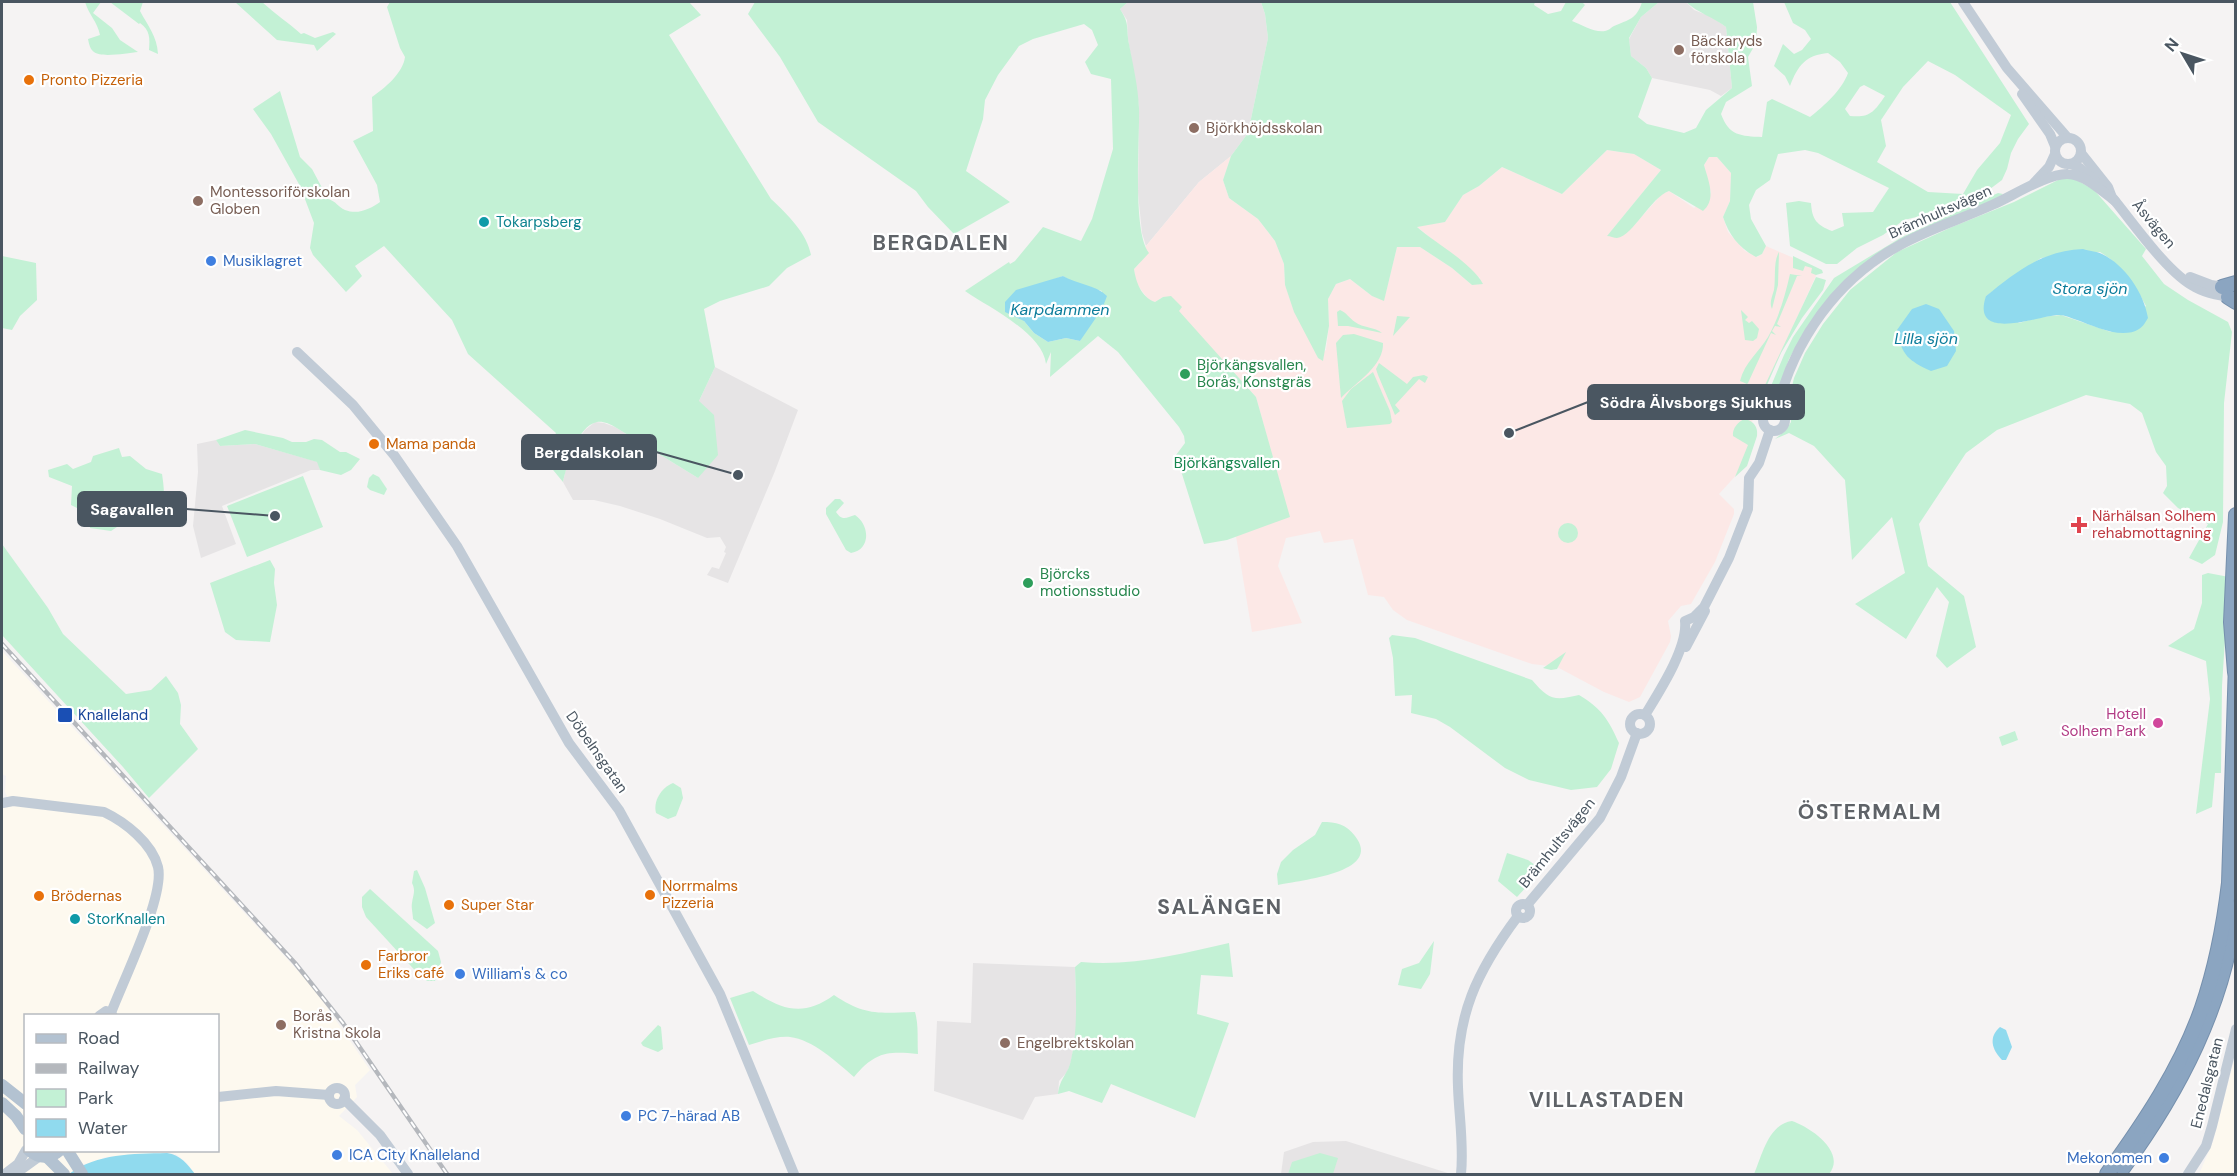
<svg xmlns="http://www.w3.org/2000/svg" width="2237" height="1176" font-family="'DM Sans',sans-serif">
  <rect width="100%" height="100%" fill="#f5f3f3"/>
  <g fill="#fdf9ef" fill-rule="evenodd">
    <path d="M2 651 313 987 370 1070 355 1085 357 1097 339 1116 357 1130 393 1174H195L187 1163 176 1154 167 1153 105 1157 94 1163 83 1164 69 1174H2V809L7 806 8 798 5 792 6 776 2 774ZM26 1016H218V1150H26Z"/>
    <polygon points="2235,1057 2235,1174 2199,1174 2213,1142"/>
  </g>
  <g fill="#e6e4e5">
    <polygon points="1128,2 1261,2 1265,14 1268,38 1248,133 1231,156 1199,182 1146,246 1142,233 1138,193 1139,106 1128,39 1127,20 1120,9"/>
    <polygon points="1659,2 1686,2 1694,10 1712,17 1726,27 1732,88 1721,96 1710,90 1652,78 1646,68 1631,56 1629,39 1641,17"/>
    <polygon points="715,367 798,410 775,471 728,583 707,575 712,567 719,569 726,553 724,552 726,547 720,537 707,538 660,519 620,506 594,500 573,500 563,482 567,464 577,441 585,430 595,422 604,423 615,427 698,478 699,401"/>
    <polygon points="216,440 220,446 255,444 318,462 320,470 311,470 222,506 236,544 201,558 193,526 198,472 197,444"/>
    <polygon points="973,963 1075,967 1077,1025 1071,1062 1067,1072 1059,1081 1058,1094 1035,1097 1023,1120 934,1091 937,1021 971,1023"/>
    <polygon points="1346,1141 1451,1174 1281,1174 1284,1152 1313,1142"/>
  </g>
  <polygon fill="#fce8e6" points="1607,150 1634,154 1661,170 1608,235 1636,223 1662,194 1669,191 1694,208 1711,193 1704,165 1709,157 1717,157 1731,173 1730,201 1723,217 1728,232 1745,251 1757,257 1762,254 1766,246 1819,269 1758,404 1751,425 1754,440 1740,471 1719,494 1734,509 1734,514 1715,562 1691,604 1681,606 1668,621 1671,636 1670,642 1640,697 1629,702 1604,692 1557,667 1532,664 1407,620 1393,610 1384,597 1368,595 1353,539 1324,543 1320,531 1286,538 1278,566 1302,623 1252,632 1236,536 1289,516 1256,397 1178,311 1163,297 1155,302 1149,300 1142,291 1136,283 1134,269 1140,263 1146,246 1199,182 1231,156 1223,180 1229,198 1258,219 1275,241 1284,264 1285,285 1318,358 1326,350 1329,326 1328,299 1336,284 1350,279 1372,296 1384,300 1397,247 1420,247 1452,268 1472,285 1480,278 1416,226 1445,222 1463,195 1479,186 1502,167 1562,194"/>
  <g fill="#c3f1d5" fill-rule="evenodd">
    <path d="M85 2H101L93 13 112 28 120 40 138 52C128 53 101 58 94 52 90 49 89 44 88 39L100 35C97 21 89 15 85 2Z"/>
    <path d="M110 2H143L140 11C148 26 157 36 158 54L149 50C150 38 150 30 140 23L139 24Z"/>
    <path d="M235 2H262C275 14 289 23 301 34L304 33 315 38 333 32 336 34 317 51 314 45 277 40Z"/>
    <path d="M390 2H689L701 15 669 35 771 199C787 214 807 233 811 255L787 268 769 286 720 301 704 309 715 367 699 401 714 415 718 455 698 478 615 427C610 424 603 421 597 422 577 426 567 465 563 482L544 459 556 433 468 354 452 320 384 246 355 266 362 276 346 292 313 255 310 248 314 223 300 186 271 134 253 109 280 91 300 157 312 169 328 199C336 201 338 207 345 210 358 215 370 209 380 202L377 185 353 141 373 131 372 97C385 88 403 73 405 57L400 48 387 7Z"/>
    <path d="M755 2H1128L1120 9C1130 24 1126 28 1129 44 1133 65 1138 86 1139 108 1140 138 1132 232 1149 253L1134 269C1136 282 1141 297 1155 302L1163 297 1171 296 1182 307 1179 311 1256 397 1290 517 1227 540 1204 544 1176 455 1185 443 1184 436 1179 427 1118 352 1098 336 1050 377 1051 352 1046 364C1043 333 988 307 965 291L1009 262 1010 264 1015 261 1043 227 1081 241 1092 219 1113 149 1111 79 1091 74 1085 62 1098 45 1092 30 1084 24 1033 39 1019 46 998 75 985 100 983 119 966 171 1010 202 954 234 928 207 916 191 818 122 780 57 748 14ZM1063 276 1074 283 1102 291 1080 341 1066 338 1048 342 1034 333 1024 321 1047 282Z"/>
    <path d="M1261 2H1535L1534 5 1548 14 1561 11 1566 2H1582L1585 5 1572 21C1582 25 1595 33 1605 31 1610 30 1610 28 1614 26 1628 20 1637 19 1642 2H1659L1641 17 1629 38 1631 56 1646 68 1652 78 1638 117 1647 124 1684 133 1696 128 1706 110 1732 88 1726 27C1713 17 1698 13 1686 2H1753L1757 27 1756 43 1748 57 1752 86 1726 102 1721 114C1729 136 1741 136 1762 137L1767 102 1772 99 1810 117C1824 106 1842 90 1848 73L1840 62 1828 53C1806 55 1798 65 1790 86L1785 76 1774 66 1783 44 1794 54 1802 50 1811 39 1805 30 1793 23 1784 2H1950L2029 124 2018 139 2011 153 2007 169 2002 180 1986 192 1949 209 1904 220 1883 235 1857 248 1837 264H1826L1790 246 1786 203 1799 201 1811 203C1812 220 1817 225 1832 231L1844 226 1842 213 1873 212 1889 188 1818 153 1805 150 1778 154 1770 180 1756 190 1749 205 1751 219 1766 246 1762 254 1756 257C1739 248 1729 235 1723 217L1730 201 1731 173 1717 157H1709L1704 165C1708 180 1717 199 1703 211L1669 191C1651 197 1633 236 1617 238 1614 238 1610 236 1607 236L1661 170 1634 154 1607 150 1562 194 1502 167 1479 186 1463 195 1445 222 1417 227C1435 243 1472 263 1483 284L1472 285 1452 268 1420 247H1397L1384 301 1372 296 1350 279 1336 284 1328 299 1329 326 1323 361 1318 358 1294 312 1285 285 1284 264 1275 241 1258 219 1229 198 1223 180 1231 156 1248 133 1268 38 1265 14ZM1928 61 1955 75 2011 115 2000 143 1977 170 1963 194 1928 192 1877 162 1886 146 1881 120 1903 87ZM1864 85 1885 96C1874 112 1870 118 1850 116L1845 109 1860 87Z"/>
    <path d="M2062 178 2075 179 2094 190 2146 249 2142 256 2164 284 2188 300 2228 322 2232 332 2224 403 2223 522 2215 555 2202 564 2189 558 2208 524 2178 508 2163 493 2167 486 2166 466 2156 452 2142 413 2130 404 2086 395 1997 430 1966 453 1919 524 1928 566 1964 596 1976 647 1947 668 1936 656 1949 602 1937 587 1906 639 1855 604 1905 573 1892 517 1852 560 1845 480 1814 446 1789 433 1775 439 1786 430 1791 422 1789 399 1794 378 1805 353 1823 324 1850 290 1897 252 1952 227 2014 202ZM2100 252C2122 265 2134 284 2146 306L2111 332 2061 315 2040 317 2019 323 1986 296 2041 258Z"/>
    <polygon points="1998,193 2003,194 1995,199 1890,246 1807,327 1789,359 1774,401 1770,406 1761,410 1784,355 1793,337 1834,278 1902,237"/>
    <path d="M1779 252 1778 285 1772 309C1769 303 1772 297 1774 290 1776 278 1773 262 1779 252Z"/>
    <polygon points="2,256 36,263 37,300 20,316 12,330 2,328"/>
    <polygon points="1793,256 1822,270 1823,273 1816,275 1811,273 1812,268 1805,266 1803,271 1793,268"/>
    <path d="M1790 274 1802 276H1797L1777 324 1781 327 1775 326 1772 331 1776 335 1771 333 1748 383 1747 384 1740 381C1745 362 1758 353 1768 337 1779 317 1785 296 1790 274Z"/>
    <path d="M1816 277 1826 280 1823 290 1802 318 1781 353 1756 410C1745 408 1740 401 1739 389L1743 388 1751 391 1749 397 1758 400Z"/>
    <path d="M1340 310C1347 313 1349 318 1355 322 1363 328 1375 327 1382 333L1348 326H1338L1337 312Z"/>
    <polygon points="1741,310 1748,317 1745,320 1749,323 1752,321 1759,329 1757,338 1753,341 1745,340"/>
    <polygon points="1397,316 1410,317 1393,336"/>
    <path d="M1354 334 1383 343C1384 366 1356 382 1341 398L1336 343 1343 335Z"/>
    <polygon points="1379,363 1407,384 1413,377 1424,375 1428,377 1425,383 1419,379 1395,405 1400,411 1395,415 1378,375 1376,369"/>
    <polygon points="1373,372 1390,411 1392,422 1390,424 1347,428 1342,401 1351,389"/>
    <path d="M1745 419C1754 421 1758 427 1757 436L1747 466 1735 477 1748 445 1733 436C1732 429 1738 421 1745 419Z"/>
    <polygon points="245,430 283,438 292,442 306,442 314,439 322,440 340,452 346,452 360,459 351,470 341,475 320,470 317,462 255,444 220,446 216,440"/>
    <path d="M119 448 122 457 130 456 146 469 162 474C164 488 166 500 159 513L123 514 117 527 111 531 90 528 89 514 71 505 72 486 49 477 48 470 67 464 73 469 91 462 93 456Z"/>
    <polygon points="373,474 379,477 387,489 384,495 370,490 367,487 369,478"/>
    <polygon points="303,476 323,527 247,557 227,506"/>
    <path d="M835 499H840L844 503 836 512C842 521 846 518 855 515 870 525 871 550 851 553L846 550 826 514V508Z"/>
    <circle cx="1568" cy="533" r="10"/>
    <polygon points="2,544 48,608 63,634 126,694 151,690 166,676 178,693 181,705 180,724 198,749 149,798 123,767 2,635"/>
    <polygon points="270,560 275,569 274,583 277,605 270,642 236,640 225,632 210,583"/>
    <polygon points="2208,573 2229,577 2222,686 2221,773 2215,773 2212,807 2196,814 2210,699 2206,661 2168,646 2194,629 2202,603 2202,575"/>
    <path d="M1392 635 1415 638 1532 680C1549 700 1554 701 1579 695 1602 709 1608 719 1619 743L1611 769 1597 787 1571 790 1529 780 1505 768 1450 727 1436 719 1411 713 1412 695 1395 696 1393 658 1389 638Z"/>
    <polygon points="1566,652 1557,669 1551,670 1543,668"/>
    <polygon points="2015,731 2018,740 2002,746 1999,737"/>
    <path d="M673 783 681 788 683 798 676 816 668 819 656 813C653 801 661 788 673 783Z"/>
    <path d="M1322 822C1336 822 1346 824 1355 836 1384 873 1300 880 1278 885L1277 874 1281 862 1293 850 1315 835Z"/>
    <polygon points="1507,853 1528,860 1542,870 1517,897 1498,881"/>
    <path d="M417 870 425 888 435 923 427 929 413 919C413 914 411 907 412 903 413 895 416 891 412 883L414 871Z"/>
    <polygon points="370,889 438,951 441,962 435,981 427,981 421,977 366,917 362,907 362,897"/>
    <polygon points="1434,941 1430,974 1421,989 1398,985 1402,969 1419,963"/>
    <path d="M1229 943 1233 977 1201 975 1197 1014 1229 1023 1195 1118 1111 1084 1102 1103 1069 1091 1058 1094C1060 1077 1068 1075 1071 1060 1078 1029 1076 999 1075 967L1081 962C1130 967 1181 954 1229 943Z"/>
    <path d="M753 991C782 1009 802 1018 834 995 865 1016 879 1013 915 1012 919 1026 917 1039 918 1054 887 1051 875 1052 854 1077 838 1063 812 1039 790 1037 776 1036 762 1041 749 1045L730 998Z"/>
    <polygon points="658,1025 661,1027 663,1049 658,1052 643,1046 641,1043"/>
    <path d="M1792 1121C1810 1127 1847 1152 1829 1174H1754C1762 1156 1768 1124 1792 1121Z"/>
    <polygon points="1320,1153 1338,1158 1333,1174 1288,1174 1292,1162"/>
  </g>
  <g fill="#90daee">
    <path d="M2083 249C2089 251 2096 251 2102 254 2125 265 2144 293 2148 318 2146 321 2143 327 2139 329 2122 340 2094 326 2077 320 2071 318 2065 315 2059 315 2040 315 1970 344 1986 296 2017 271 2042 251 2083 249Z"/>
    <path d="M1063 276C1077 284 1096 285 1107 296L1102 309 1080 341 1066 338 1048 342 1034 333 1024 321 1005 312V302L1016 290Z"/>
    <path d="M1926 304 1939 309 1954 331 1956 351 1947 366 1931 371C1909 361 1901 355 1897 330L1912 309Z"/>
    <path d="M2000 1027 2006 1030 2012 1047 2006 1060H2002C1992 1050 1988 1037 2000 1027Z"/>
    <path d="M167 1153C181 1155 187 1164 195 1174H69C98 1153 132 1154 167 1153Z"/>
  </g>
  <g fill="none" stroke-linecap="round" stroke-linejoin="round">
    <g stroke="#7690ad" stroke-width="16">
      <g id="highway">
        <polyline points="2222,287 2236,283"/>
        <polyline points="2228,297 2236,302"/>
        <polyline points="2235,672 2231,622 2236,515"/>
        <path d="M2123 1168C2180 1090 2224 1005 2236 908"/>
        <path d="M2107 1174C2144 1123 2181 1068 2202 1008 2216 967 2224 925 2229 883L2236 663"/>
      </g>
    </g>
    <g stroke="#c1cbd6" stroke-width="10">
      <polyline points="1963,2 2007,68 2067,137"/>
      <polyline points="2022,94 2050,134 2055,146"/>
      <circle cx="2068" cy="151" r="13"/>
      <polyline points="2081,153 2108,187 2111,195"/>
      <polyline points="2071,164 2080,168 2095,181"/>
      <polyline points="2034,183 2049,167 2055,154"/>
      <path d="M2111 196C2132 221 2167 273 2195 287 2208 294 2222 296 2236 298"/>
      <polyline points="2190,277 2211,285 2229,288"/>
      <polyline points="297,352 353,405 394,455 457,546 569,743 619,810 720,994 794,1174"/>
      <path d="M1777 409C1794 340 1837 279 1900 245 1929 229 1961 219 1992 205 2011 197 2048 173 2068 174 2084 174 2103 192 2115 201"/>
      <circle cx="1774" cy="420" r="11"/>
      <polyline points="1686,647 1705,611"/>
      <circle cx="1640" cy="724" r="10"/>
      <path d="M1645 715C1659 692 1688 648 1685 621L1694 617 1704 607 1729 558 1748 509 1749 478 1759 463 1770 430"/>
      <path d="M3 803 13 801 104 812C125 822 152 843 158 867 165 896 123 981 111 1013"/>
      <circle cx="1523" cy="911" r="7"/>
      <polyline points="1527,905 1600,818 1621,777 1637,733"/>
      <polyline points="99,1016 106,1011 113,1016"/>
      <circle cx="337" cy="1096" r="8"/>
      <polyline points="218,1097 276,1091 329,1095"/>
      <polyline points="344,1099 380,1135 408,1174"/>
      <polyline points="5,1174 18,1164 26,1150"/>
      <polyline points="15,1174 40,1156"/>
      <path d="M1461 1174C1464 1145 1459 1116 1458 1087 1455 1016 1477 971 1518 916"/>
      <polyline points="2188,1174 2206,1146 2212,1126 2236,1029"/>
    </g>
    <g stroke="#b3c2d1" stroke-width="12">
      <polyline points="2,1085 26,1104"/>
      <polyline points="2,1103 16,1116 25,1129"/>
      <path d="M29 1150C39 1159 50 1159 60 1150"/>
      <polyline points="67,1150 82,1174"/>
      <polyline points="47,1157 64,1174"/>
    </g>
    <use href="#highway" stroke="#8ba5c1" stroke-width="14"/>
    <g stroke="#b5b8bd" stroke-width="4.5">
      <polyline id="rail" points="2,644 295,963 343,1023 447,1174"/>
    </g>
    <use href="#rail" stroke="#fff" stroke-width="2" stroke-dasharray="7" stroke-linecap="butt"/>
  </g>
  <g fill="#8d6e63" stroke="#fff" stroke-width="2">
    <circle cx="1679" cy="50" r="6"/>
    <circle cx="1194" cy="128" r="6"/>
    <circle cx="198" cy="201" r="6"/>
    <circle cx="281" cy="1025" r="6"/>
    <circle cx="1005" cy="1043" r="6"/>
  </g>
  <g fill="#e8710a" stroke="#fff" stroke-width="2">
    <circle cx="29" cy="80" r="6"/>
    <circle cx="374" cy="444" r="6"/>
    <circle cx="650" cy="895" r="6"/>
    <circle cx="39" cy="896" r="6"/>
    <circle cx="449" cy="905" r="6"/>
    <circle cx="366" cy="965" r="6"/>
  </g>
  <g fill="#0f9aa8" stroke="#fff" stroke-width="2">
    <circle cx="484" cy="222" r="6"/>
    <circle cx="75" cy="919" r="6"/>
  </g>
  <g fill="#3f7fe0" stroke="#fff" stroke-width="2">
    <circle cx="211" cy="261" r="6"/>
    <circle cx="460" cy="974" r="6"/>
    <circle cx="626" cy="1116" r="6"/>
    <circle cx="337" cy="1155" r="6"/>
    <circle cx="2164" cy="1158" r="6"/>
  </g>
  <g fill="#2e9e5b" stroke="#fff" stroke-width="2">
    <circle cx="1185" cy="374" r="6"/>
    <circle cx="1028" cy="583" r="6"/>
  </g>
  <path fill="#e0444e" stroke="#fff" stroke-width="2" d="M2076 516h6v6h6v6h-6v6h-6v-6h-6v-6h6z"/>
  <rect fill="#1a4fb4" stroke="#fff" stroke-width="2" x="57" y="707" width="16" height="16" rx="3"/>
  <circle fill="#d1479c" stroke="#fff" stroke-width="2" cx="2158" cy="723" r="6"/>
  <g text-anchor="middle" stroke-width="4.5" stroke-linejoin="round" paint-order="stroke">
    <g font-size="15" fill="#785e54" stroke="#fff" text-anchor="start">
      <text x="1691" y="46">Bäckaryds<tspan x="1691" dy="17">förskola</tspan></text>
      <text x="1206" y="133">Björkhöjdsskolan</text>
      <text x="210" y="197">Montessoriförskolan<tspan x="210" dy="17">Globen</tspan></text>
      <text x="293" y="1021">Borås<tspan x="293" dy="17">Kristna Skola</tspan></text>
      <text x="1017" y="1048">Engelbrektskolan</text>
    </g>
    <g font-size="15" fill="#c56008" stroke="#fff" text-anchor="start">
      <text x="41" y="85">Pronto Pizzeria</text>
      <text x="386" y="449">Mama panda</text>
      <text x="662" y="891">Norrmalms<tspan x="662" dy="17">Pizzeria</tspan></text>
      <text x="51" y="901">Brödernas</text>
      <text x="461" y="910">Super Star</text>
      <text x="378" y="961">Farbror<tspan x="378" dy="17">Eriks café</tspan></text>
    </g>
    <g font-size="15" fill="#4a5661" stroke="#fff">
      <text transform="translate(1940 212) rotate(-24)" y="5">Brämhultsvägen</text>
      <text transform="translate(2154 224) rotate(50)" y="5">Åsvägen</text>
      <text transform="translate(597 752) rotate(55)" y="5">Döbelnsgatan</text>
      <text transform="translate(1557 843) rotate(-51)" y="5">Brämhultsvägen</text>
      <text transform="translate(2207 1083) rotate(-76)" y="5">Enedalsgatan</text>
    </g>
    <g font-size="15" fill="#0d838f" stroke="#fff" text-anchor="start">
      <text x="496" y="227">Tokarpsberg</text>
      <text x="87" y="924">StorKnallen</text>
    </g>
    <g font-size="15" fill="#366cbe" stroke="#fff" text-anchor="start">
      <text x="223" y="266">Musiklagret</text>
      <text x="472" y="979">William's &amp; co</text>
      <text x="638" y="1121">PC 7-härad AB</text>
      <text x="349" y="1160">ICA City Knalleland</text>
      <text x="2152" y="1163" text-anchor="end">Mekonomen</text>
    </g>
    <g font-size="15" fill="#27864d" stroke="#fff" text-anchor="start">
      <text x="1197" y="370">Björkängsvallen,<tspan x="1197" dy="17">Borås, Konstgräs</tspan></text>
      <text x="1040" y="579">Björcks<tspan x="1040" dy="17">motionsstudio</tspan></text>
    </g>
    <g font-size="15" fill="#17864f" stroke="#fff">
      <text x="1227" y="468">Björkängsvallen</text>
    </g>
    <g font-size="15" fill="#be3a42" stroke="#fff" text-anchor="start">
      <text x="2092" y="521">Närhälsan Solhem<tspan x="2092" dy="17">rehabmottagning</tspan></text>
    </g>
    <g font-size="15" fill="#b23c85" stroke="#fff" text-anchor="end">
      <text x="2146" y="719">Hotell<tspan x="2146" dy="17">Solhem Park</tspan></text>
    </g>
    <g font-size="15" fill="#164399" stroke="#fff" text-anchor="start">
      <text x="78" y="720">Knalleland</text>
    </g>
    <g font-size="16" font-style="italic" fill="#0c7c9b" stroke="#fff">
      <text x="2090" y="294">Stora sjön</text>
      <text x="1060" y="315">Karpdammen</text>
      <text x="1926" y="344">Lilla sjön</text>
    </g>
    <g font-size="21" font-weight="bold" letter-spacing="1.5" fill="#5f6368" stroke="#fff">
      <text x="941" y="250">BERGDALEN</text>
      <text x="1870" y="819">ÖSTERMALM</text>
      <text x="1220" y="914">SALÄNGEN</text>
      <text x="1607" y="1107">VILLASTADEN</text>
    </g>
  </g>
  <path fill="none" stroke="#4a5661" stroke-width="2" d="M1509 433L1588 402M738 475L656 452M275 516L186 509"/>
  <g fill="#4a5661" stroke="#fff" stroke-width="2">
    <circle cx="1509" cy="433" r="6"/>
    <circle cx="738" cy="475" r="6"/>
    <circle cx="275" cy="516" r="6"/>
  </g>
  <g fill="#4a5661" stroke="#4a5661" stroke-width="2">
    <rect x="1588" y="385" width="216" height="34" rx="6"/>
    <rect x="522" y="435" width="134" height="34" rx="6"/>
    <rect x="78" y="492" width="108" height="34" rx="6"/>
  </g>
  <g font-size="16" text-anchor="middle" font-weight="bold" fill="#fff">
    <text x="1696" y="408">Södra Älvsborgs Sjukhus</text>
    <text x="589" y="458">Bergdalskolan</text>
    <text x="132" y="515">Sagavallen</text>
  </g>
  <rect width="2237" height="1176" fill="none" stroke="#4a5661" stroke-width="6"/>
  <rect x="24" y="1014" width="195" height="138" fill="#ffffff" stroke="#b7bbc0" stroke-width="1.5"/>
  <rect x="36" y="1034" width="30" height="9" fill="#b3c2d1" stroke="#b7bbc0" stroke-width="1.5"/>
  <text x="78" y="1044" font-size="18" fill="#4a5661">Road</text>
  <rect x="36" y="1064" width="30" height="9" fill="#b5b8bd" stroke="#b7bbc0" stroke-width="1.5"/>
  <text x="78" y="1074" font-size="18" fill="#4a5661">Railway</text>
  <rect x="36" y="1089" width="30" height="18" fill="#c3f1d5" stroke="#b7bbc0" stroke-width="1.5"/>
  <text x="78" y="1104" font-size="18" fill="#4a5661">Park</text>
  <rect x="36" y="1119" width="30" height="18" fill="#90daee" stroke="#b7bbc0" stroke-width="1.5"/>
  <text x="78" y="1134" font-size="18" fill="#4a5661">Water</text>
  <g transform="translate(2183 54) rotate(309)" stroke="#ffffff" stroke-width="4.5" paint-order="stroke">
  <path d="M0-4.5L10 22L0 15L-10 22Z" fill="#4a5661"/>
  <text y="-9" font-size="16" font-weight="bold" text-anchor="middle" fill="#4a5661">N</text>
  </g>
</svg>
